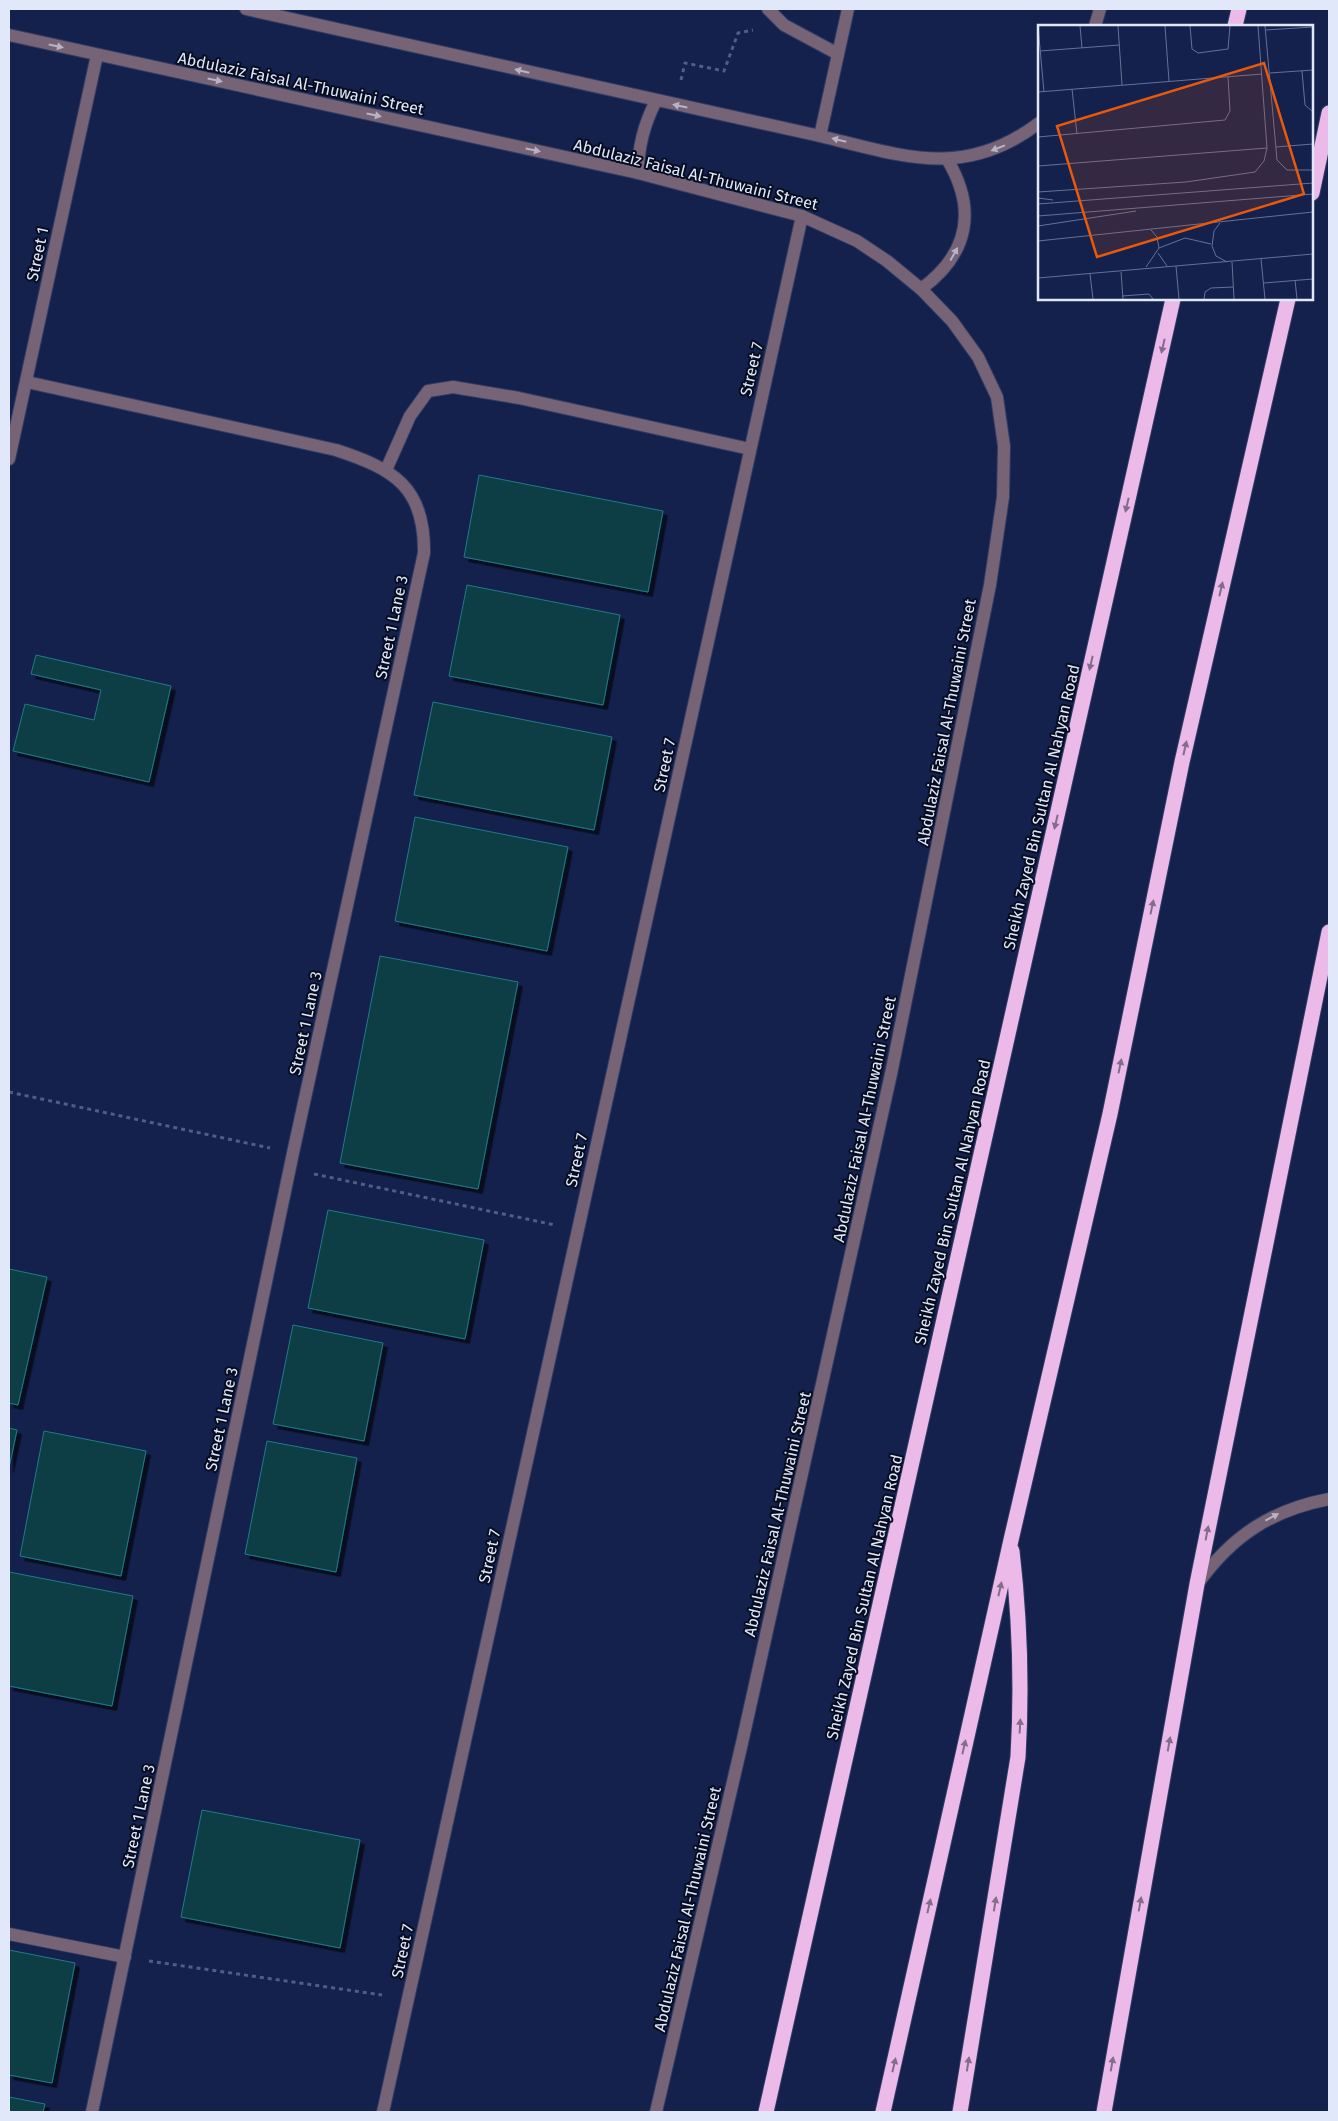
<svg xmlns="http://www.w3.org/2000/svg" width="1338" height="2121" font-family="'Fira Sans',sans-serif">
  <defs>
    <filter id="shadow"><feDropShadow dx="4.5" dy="4.5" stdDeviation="0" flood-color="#0009"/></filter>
  </defs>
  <rect width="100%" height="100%" fill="#14214d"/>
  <g fill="#0e3d44" stroke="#207b88" filter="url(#shadow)">
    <polygon points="479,475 663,511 648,592 464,557"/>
    <polygon points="467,585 620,615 603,705 449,676"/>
    <polygon points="36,655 171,686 149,782 13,751 25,704 94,720 101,690 31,674"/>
    <polygon points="433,702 612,737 594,830 414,795"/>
    <polygon points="415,817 568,847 547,951 395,921"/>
    <polygon points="380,956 518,982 478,1189 340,1163"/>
    <polygon points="328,1210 484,1240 465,1339 308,1308"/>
    <polygon points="9,1269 47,1277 18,1405 9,1403"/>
    <polygon points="293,1325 383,1343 364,1441 273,1424"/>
    <polygon points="9,1428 17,1430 9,1468"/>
    <polygon points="44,1431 146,1451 121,1576 20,1556"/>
    <polygon points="267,1441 357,1458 336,1572 245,1554"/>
    <polygon points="9,1572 133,1596 112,1706 9,1686"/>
    <polygon points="202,1810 360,1840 340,1948 181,1917"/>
    <polygon points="9,1950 75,1963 52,2083 9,2075"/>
    <polygon points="9,2097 45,2104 43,2112 9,2112"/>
  </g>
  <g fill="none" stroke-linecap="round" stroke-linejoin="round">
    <g stroke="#313d65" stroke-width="14">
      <g id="minor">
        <path d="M246 9 820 136C903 156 964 180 1039 123"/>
        <polyline points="768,9 784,25 838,54"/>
        <polyline points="1095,26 1100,9"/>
        <polyline points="9,35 638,173 802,216 857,241 887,261 921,289 952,321 978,357 997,397 1004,446 1003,497 990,585 891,1074 742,1743 656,2112"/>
        <polyline points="820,136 848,9"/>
        <path d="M638 173C638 147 644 124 656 101"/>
        <path d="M921 289C969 254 977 209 947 159"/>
        <path d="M27 382 336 450C394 469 425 487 424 553L293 1153 92 2112"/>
        <polyline points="9,459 97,55"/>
        <polyline points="386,470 410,416 428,391 453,387 519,398 750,449"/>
        <path d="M1199 1582C1233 1535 1272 1510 1329 1499"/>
        <polyline points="9,1934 125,1957"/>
        <polyline points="383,2112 802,216"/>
      </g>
    </g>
    <g stroke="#313d65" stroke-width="17">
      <g id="highway">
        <polyline points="1235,26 1239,9"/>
        <polyline points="1312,193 1329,113"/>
        <polyline points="766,2112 1173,299"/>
        <polyline points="883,2112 1011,1540 1110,1114 1182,762 1288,299"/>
        <path d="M960 2112 1018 1757C1022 1688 1020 1620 1012 1551"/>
        <polyline points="1104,2112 1197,1584 1329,932"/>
      </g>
    </g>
    <g stroke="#525d81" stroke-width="3" stroke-dasharray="4 4" stroke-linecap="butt">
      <polyline points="681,80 685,63 724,71 738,33 753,30"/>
      <polyline points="9,1092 270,1148"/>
      <polyline points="314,1174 555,1225"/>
      <polyline points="149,1961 382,1995"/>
    </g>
    <use href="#minor" stroke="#776376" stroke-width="12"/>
    <use href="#highway" stroke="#ebbae8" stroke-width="15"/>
  </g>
  <defs><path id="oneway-solid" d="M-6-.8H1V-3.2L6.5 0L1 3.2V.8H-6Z" transform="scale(1.25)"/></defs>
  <g fill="#b7b3c5">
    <use href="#oneway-solid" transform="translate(56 46) rotate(12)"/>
    <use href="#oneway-solid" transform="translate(522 71) rotate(-167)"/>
    <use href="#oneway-solid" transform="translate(215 80) rotate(12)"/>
    <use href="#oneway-solid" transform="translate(680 106) rotate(-168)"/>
    <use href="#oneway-solid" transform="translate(374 115) rotate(12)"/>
    <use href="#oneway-solid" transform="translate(839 140) rotate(-166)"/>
    <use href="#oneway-solid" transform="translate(998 148) rotate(159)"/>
    <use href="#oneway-solid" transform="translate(533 150) rotate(12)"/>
    <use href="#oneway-solid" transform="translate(954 254) rotate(-61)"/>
    <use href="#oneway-solid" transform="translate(1272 1517) rotate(-28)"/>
  </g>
  <g fill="#846c8e">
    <use href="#oneway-solid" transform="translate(1163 346) rotate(103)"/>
    <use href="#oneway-solid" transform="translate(1127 505) rotate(103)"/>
    <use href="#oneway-solid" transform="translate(1221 589) rotate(-77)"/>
    <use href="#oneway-solid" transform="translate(1091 663) rotate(103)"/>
    <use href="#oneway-solid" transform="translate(1185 748) rotate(-77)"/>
    <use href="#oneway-solid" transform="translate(1056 822) rotate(103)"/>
    <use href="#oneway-solid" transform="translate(1152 907) rotate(-78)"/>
    <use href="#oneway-solid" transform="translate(1120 1066) rotate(-78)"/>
    <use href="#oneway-solid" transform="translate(1207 1533) rotate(-79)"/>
    <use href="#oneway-solid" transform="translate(1000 1589) rotate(-77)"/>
    <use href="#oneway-solid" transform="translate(1020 1726) rotate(-87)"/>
    <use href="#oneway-solid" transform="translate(1169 1744) rotate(-80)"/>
    <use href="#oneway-solid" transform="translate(964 1747) rotate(-77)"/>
    <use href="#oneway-solid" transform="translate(995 1904) rotate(-81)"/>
    <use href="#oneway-solid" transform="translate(1140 1904) rotate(-80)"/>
    <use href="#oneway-solid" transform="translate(929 1906) rotate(-77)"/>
    <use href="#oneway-solid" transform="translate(968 2064) rotate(-81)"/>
    <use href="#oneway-solid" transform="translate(1112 2064) rotate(-80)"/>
    <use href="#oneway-solid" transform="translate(894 2065) rotate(-77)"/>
  </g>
  <g text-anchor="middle" stroke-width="4" stroke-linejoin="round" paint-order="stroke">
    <g font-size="16" fill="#e1e8fa" stroke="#070d20">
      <text transform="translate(301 83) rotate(12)" y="6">Abdulaziz Faisal Al-Thuwaini Street</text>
      <text transform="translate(696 174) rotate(14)" y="6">Abdulaziz Faisal Al-Thuwaini Street</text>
      <text transform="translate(37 254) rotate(-78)" y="6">Street 1</text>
      <text transform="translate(751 369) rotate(-77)" y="6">Street 7</text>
      <text transform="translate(391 627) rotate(-78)" y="6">Street 1 Lane 3</text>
      <text transform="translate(946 722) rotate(-79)" y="6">Abdulaziz Faisal Al-Thuwaini Street</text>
      <text transform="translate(664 765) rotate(-78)" y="6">Street 7</text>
      <text transform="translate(1041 807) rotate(-77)" y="6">Sheikh Zayed Bin Sultan Al Nahyan Road</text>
      <text transform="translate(305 1023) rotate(-78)" y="6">Street 1 Lane 3</text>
      <text transform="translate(864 1119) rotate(-78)" y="6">Abdulaziz Faisal Al-Thuwaini Street</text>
      <text transform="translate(576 1160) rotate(-78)" y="6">Street 7</text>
      <text transform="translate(952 1202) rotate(-77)" y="6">Sheikh Zayed Bin Sultan Al Nahyan Road</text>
      <text transform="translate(221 1419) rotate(-78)" y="6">Street 1 Lane 3</text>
      <text transform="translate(777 1514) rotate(-77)" y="6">Abdulaziz Faisal Al-Thuwaini Street</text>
      <text transform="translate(489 1556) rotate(-78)" y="6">Street 7</text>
      <text transform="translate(864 1597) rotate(-77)" y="6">Sheikh Zayed Bin Sultan Al Nahyan Road</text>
      <text transform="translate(138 1816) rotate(-78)" y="6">Street 1 Lane 3</text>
      <text transform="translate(687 1909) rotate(-77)" y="6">Abdulaziz Faisal Al-Thuwaini Street</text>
      <text transform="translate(402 1951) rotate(-78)" y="6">Street 7</text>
    </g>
  </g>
  <g transform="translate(1038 25)">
    <rect width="275" height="275" fill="#14214d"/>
    <path fill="none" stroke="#667192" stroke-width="1" d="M0 1 6 67M42 1 44 23M80 1 84 60M127 1 131 56M152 1 154 24 160 28 190 24 192 1M227 1 239 135 249 145H275M228 5 275 2M2 26 81 20M264 46 267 80 275 87M232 48 275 45M34 64 39 109M0 67 224 49M0 112 187 95 192 86 190 52M238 122 275 119M0 141 229 123M0 167 148 157 217 147 226 136 229 123 220 1M0 173 15 175M0 179 275 158M0 191 275 169M182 198 176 206 174 221 178 231 189 237M0 201 98 186M0 216 275 187M121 223 147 213 173 219M120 228 129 241M223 234 227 274M194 237 196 274M138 241 141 274M108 242 121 223 119 212 113 205M83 247 85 274M52 249 55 274M0 253 275 229M257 255 259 274M226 258 275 254M84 271 111 269 115 274M166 274 167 267 173 263 195 262"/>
    <path fill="#e8590c" fill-opacity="0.15" stroke="#e8590c" stroke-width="2.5" d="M226 38 266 169 59 232 19 101Z"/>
    <rect width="275" height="275" fill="none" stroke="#e1e8fa" stroke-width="2.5"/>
  </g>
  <rect width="1338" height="2121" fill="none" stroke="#e1e8fa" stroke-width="20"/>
</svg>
